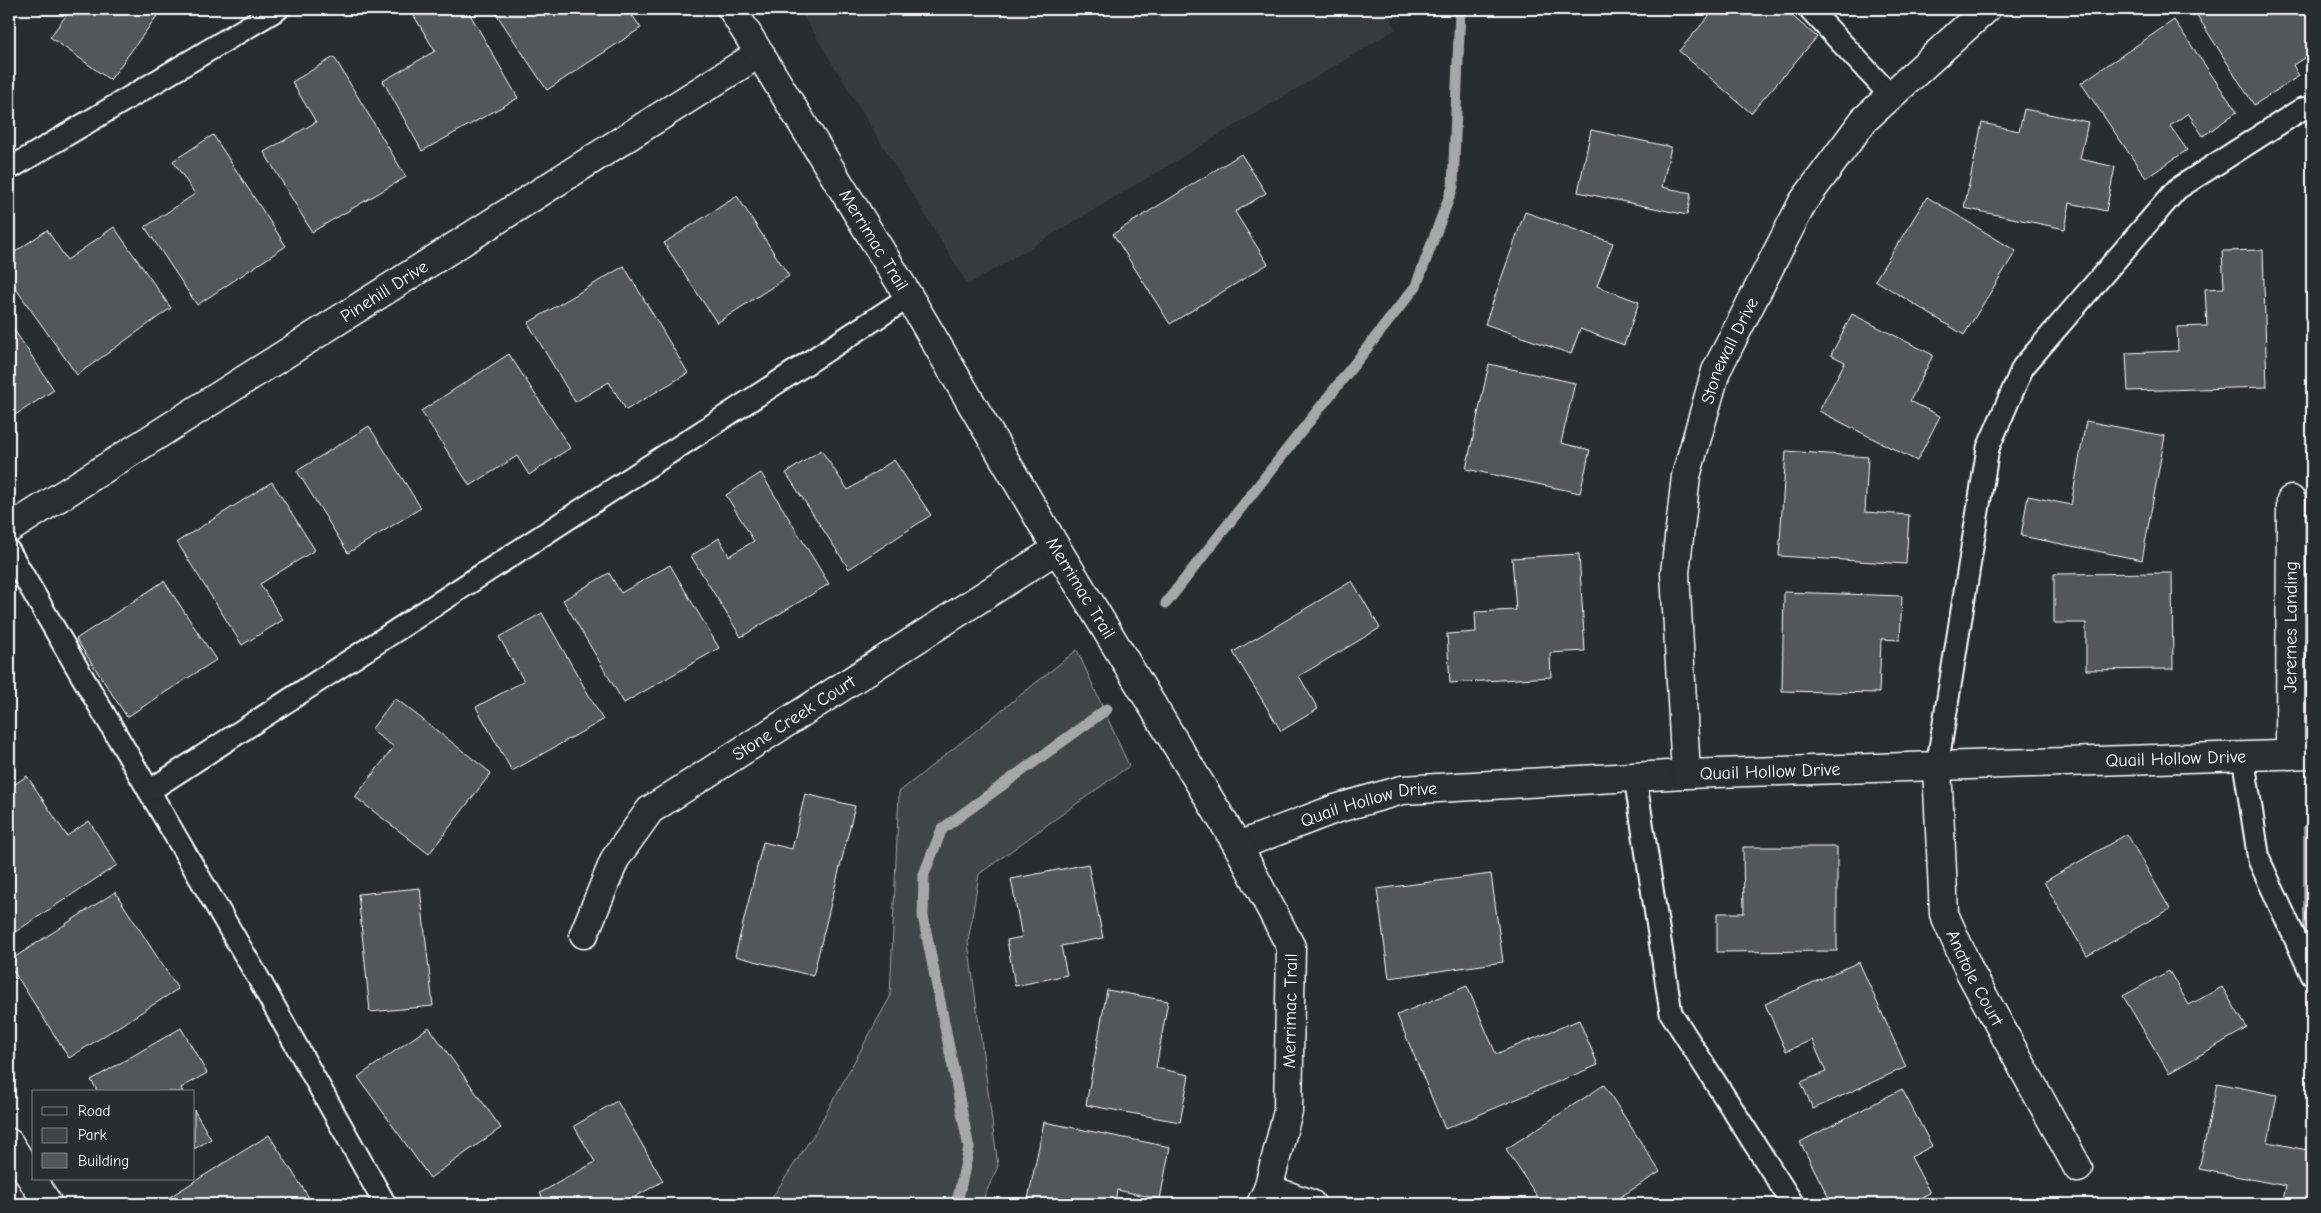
<svg xmlns="http://www.w3.org/2000/svg" width="2321" height="1213" font-family="'Comic Neue',sans-serif">
  <rect width="100%" height="100%" fill="#2a2d2e"/>
  <filter id="ink" filterUnits="userSpaceOnUse"><feTurbulence type="fractalNoise" baseFrequency=".02" numOctaves="2"/><feDisplacementMap in="SourceGraphic" scale="10" xChannelSelector="R" yChannelSelector="G"/><feConvolveMatrix kernelMatrix="1 2 1 2 8 2 1 2 1" color-interpolation-filters="sRGB"/></filter>
  <g filter="url(#ink)">
    <polygon fill="#373a3b" points="799,9 1387,9 1395,30 968,285"/>
    <polygon fill="#414445" stroke="#a0a2a2" points="1077,650 1129,766 979,874 968,942 998,1166 981,1204 768,1204 816,1131 890,997 899,792"/>
    <g fill="none" stroke-linecap="round" stroke-linejoin="round">
      <g stroke="#a6a7a7" stroke-width="11">
        <polyline points="1166,603 1416,286 1453,187 1460,9"/>
        <polyline points="953,1204 958,1198 969,1148 923,916 924,874 942,829 1107,709"/>
      </g>
    </g>
    <g fill="#555758" stroke="#fff">
      <polygon points="71,9 162,9 110,80 50,37"/>
      <polygon points="427,9 467,9 518,98 422,151 383,81 435,51 414,16"/>
      <polygon points="493,9 628,9 641,28 547,90"/>
      <polygon points="1713,9 1784,9 1817,37 1751,113 1679,51 1714,10"/>
      <polygon points="2193,9 2312,9 2312,53 2293,65 2299,76 2254,105"/>
      <polygon points="2174,20 2237,112 2203,136 2188,113 2170,126 2187,150 2146,178 2081,83"/>
      <polygon points="9,28 12,28 11,140 9,140"/>
      <polygon points="334,57 406,177 312,232 264,152 316,122 292,82"/>
      <polygon points="2024,109 2088,122 2080,159 2115,167 2106,211 2070,203 2065,229 1964,208 1982,123 2019,131"/>
      <polygon points="1591,130 1671,147 1662,187 1691,193 1687,215 1578,192"/>
      <polygon points="213,135 286,246 197,305 145,227 195,194 173,161"/>
      <polygon points="1241,154 1266,193 1235,212 1268,264 1170,324 1113,234"/>
      <polygon points="737,196 789,276 717,323 664,243"/>
      <polygon points="1927,197 2016,251 1964,335 1875,280"/>
      <polygon points="1525,212 1613,243 1597,286 1639,302 1624,345 1580,329 1571,354 1485,324"/>
      <polygon points="114,227 171,308 77,375 9,279 9,256 47,230 67,260"/>
      <polygon points="2263,250 2267,387 2128,391 2126,353 2178,351 2177,327 2207,326 2205,289 2224,288 2222,251"/>
      <polygon points="624,266 688,373 626,410 609,382 575,402 528,323"/>
      <polygon points="1852,314 1933,355 1910,401 1940,416 1917,461 1819,411 1845,362 1831,355"/>
      <polygon points="9,322 54,390 9,419"/>
      <polygon points="509,354 570,448 529,475 517,456 470,486 421,411"/>
      <polygon points="1489,364 1575,383 1561,443 1590,450 1580,493 1466,469"/>
      <polygon points="2086,421 2165,436 2142,560 2021,536 2028,496 2071,505"/>
      <polygon points="369,426 421,508 348,553 297,471"/>
      <polygon points="821,450 848,490 894,460 931,515 849,569 786,473"/>
      <polygon points="1786,451 1868,457 1865,512 1909,515 1906,564 1779,556"/>
      <polygon points="761,473 829,584 741,637 691,556 719,538 729,556 754,541 726,495"/>
      <polygon points="272,482 315,550 260,584 283,620 242,645 177,542"/>
      <polygon points="1579,554 1585,651 1550,653 1551,677 1450,683 1447,634 1476,632 1475,612 1516,610 1512,558"/>
      <polygon points="670,565 719,648 624,703 563,600 609,573 621,593"/>
      <polygon points="2172,573 2173,669 2086,670 2086,623 2054,623 2054,574"/>
      <polygon points="164,581 216,660 127,717 76,639"/>
      <polygon points="1352,581 1380,628 1299,676 1318,709 1281,731 1233,652"/>
      <polygon points="1784,592 1902,596 1900,640 1881,639 1879,693 1782,691"/>
      <polygon points="542,613 603,720 512,771 476,707 524,681 499,637"/>
      <polygon points="395,698 491,773 429,854 355,797 394,747 371,730"/>
      <polygon points="27,776 67,836 89,821 117,865 9,936 9,788"/>
      <polygon points="805,794 855,806 813,976 735,956 763,842 792,849"/>
      <rect x="2304" y="827" width="8" height="123"/>
      <polygon points="2127,834 2170,909 2087,956 2044,882"/>
      <polygon points="1743,847 1837,847 1837,951 1717,952 1717,913 1744,913"/>
      <polygon points="1088,864 1103,938 1061,946 1067,975 1015,986 1007,940 1022,937 1011,879"/>
      <polygon points="1491,874 1503,962 1389,978 1377,889"/>
      <polygon points="420,888 433,1006 370,1012 358,894"/>
      <polygon points="115,892 178,989 69,1058 9,964 9,961"/>
      <polygon points="1859,962 1906,1067 1813,1109 1801,1082 1826,1072 1812,1040 1786,1051 1765,1004"/>
      <polygon points="2169,971 2189,1005 2222,987 2247,1028 2169,1073 2123,996"/>
      <polygon points="1467,986 1496,1054 1579,1020 1598,1065 1445,1129 1397,1015"/>
      <polygon points="1107,990 1168,1001 1156,1068 1189,1075 1180,1122 1086,1105"/>
      <polygon points="429,1027 501,1128 430,1178 358,1077"/>
      <polygon points="181,1028 207,1073 181,1088 183,1092 98,1092 91,1080"/>
      <polygon points="2217,1083 2277,1095 2268,1142 2312,1151 2312,1204 2282,1204 2286,1186 2199,1169"/>
      <polygon points="1604,1085 1660,1172 1609,1204 1542,1204 1506,1149"/>
      <polygon points="1902,1089 1932,1146 1911,1157 1930,1193 1907,1204 1832,1204 1800,1142"/>
      <polygon points="617,1101 663,1181 635,1197 640,1204 546,1204 540,1193 595,1162 574,1126"/>
      <polygon points="194,1110 211,1139 194,1149"/>
      <polygon points="1044,1122 1170,1147 1160,1199 1117,1190 1115,1204 1027,1204"/>
      <polygon points="269,1135 313,1204 172,1204 168,1198"/>
    </g>
    <g fill="none" stroke-linecap="round" stroke-linejoin="round">
      <g stroke="#fff" stroke-width="25">
        <g id="service">
          <polyline points="1810,9 1891,96"/>
          <polyline points="9,169 278,9"/>
          <polyline points="9,551 260,981 385,1204"/>
          <polyline points="2243,756 2259,860 2312,975"/>
          <polyline points="1937,767 1988,448 2023,367 2177,189 2302,109 2312,107"/>
          <polyline points="1635,777 1671,1013 1793,1204"/>
          <polyline points="149,791 909,297"/>
        </g>
      </g>
      <g stroke="#fff" stroke-width="31">
        <g id="minor">
          <path id="s1" d="M9 529 760 53"/>
          <path id="s2" d="M2290 755 2291 500"/>
          <path id="s3" d="M1937 767 1944 914 1970 972 2078 1168"/>
          <path id="s4" d="M1238 846 1335 809 1402 790 1686 774 2312 754"/>
          <path id="s5" d="M584 934 615 859 650 810 1057 549"/>
          <polyline points="9,1143 48,1204"/>
          <polyline points="1268,1189 1311,1204"/>
        </g>
      </g>
      <g stroke="#fff" stroke-width="31">
        <g id="tertiary">
          <path id="s6" d="M732 9 909 297 1057 549 1238 846 1291 947 1288 1111 1268 1189 1261 1204"/>
          <path id="s7" d="M1686 774 1675 573 1686 476 1716 371 1803 202 1864 120 1986 9"/>
        </g>
      </g>
      <use href="#service" stroke="#2a2d2e" stroke-width="21"/>
      <use href="#minor" stroke="#2a2d2e" stroke-width="28"/>
      <use href="#tertiary" stroke="#2a2d2e" stroke-width="28"/>
    </g>
  </g>
  <g text-anchor="middle" stroke-width="4.5" stroke-linejoin="round" paint-order="stroke">
    <g font-size="18" fill="#fff" stroke="#2a2d2e">
      <text dy="6" stroke="none"><textPath href="#s6" startOffset="271">Merrimac Trail</textPath></text>
      <text dy="6" stroke="none"><textPath href="#s1" startOffset="444">Pinehill Drive</textPath></text>
      <text dy="6" stroke="none"><textPath href="#s7" startOffset="432">Stonewall Drive</textPath></text>
      <text dy="6" stroke="none"><textPath href="#s6" startOffset="676">Merrimac Trail</textPath></text>
      <text dy="6" stroke="none"><textPath href="#s2" startOffset="128">Jeremes Landing</textPath></text>
      <text dy="6" stroke="none"><textPath href="#s5" startOffset="312">Stone Creek Court</textPath></text>
      <text dy="6" stroke="none"><textPath href="#s4" startOffset="948">Quail Hollow Drive</textPath></text>
      <text dy="6" stroke="none"><textPath href="#s4" startOffset="542">Quail Hollow Drive</textPath></text>
      <text dy="6" stroke="none"><textPath href="#s4" startOffset="138">Quail Hollow Drive</textPath></text>
      <text dy="6" stroke="none"><textPath href="#s3" startOffset="218">Anatole Court</textPath></text>
      <text transform="translate(1290 1011) rotate(-89)" y="6">Merrimac Trail</text>
    </g>
  </g>
  <rect width="2321" height="1213" fill="none" stroke="#2a2d2e" stroke-width="30"/>
  <rect x="15" y="15" width="2291" height="1183" fill="none" stroke="#fff" stroke-width="2" filter="url(#ink)"/>
  <rect x="32" y="1090" width="162" height="90" fill="#2a2d2e" stroke="#7f8182"/>
  <rect x="42" y="1107" width="25" height="8" fill="#2a2d2e" stroke="#7f8182"/>
  <text x="78" y="1116" font-size="15" fill="#ffffff">Road</text>
  <rect x="42" y="1128" width="25" height="15" fill="#414445" stroke="#7f8182"/>
  <text x="78" y="1140" font-size="15" fill="#ffffff">Park</text>
  <rect x="42" y="1153" width="25" height="15" fill="#555758" stroke="#7f8182"/>
  <text x="78" y="1166" font-size="15" fill="#ffffff">Building</text>
</svg>
